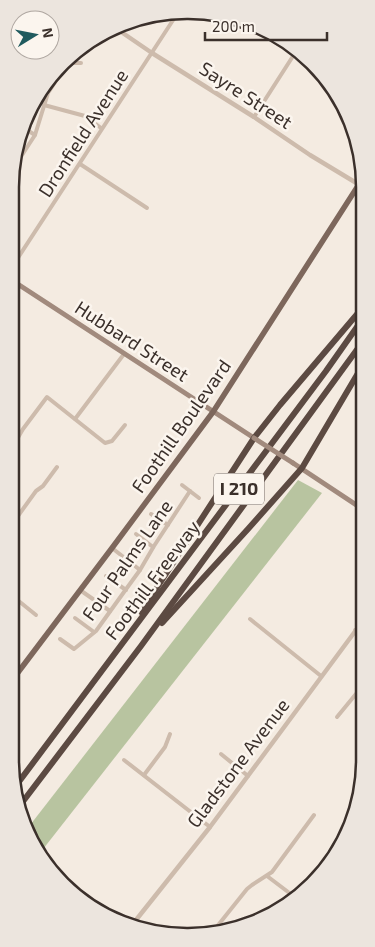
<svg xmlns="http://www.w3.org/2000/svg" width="375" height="947" font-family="'Exo 2',sans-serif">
  <rect width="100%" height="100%" fill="#f4ebe1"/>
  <polygon fill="#b8c4a0" points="298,480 322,493 40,853 27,829"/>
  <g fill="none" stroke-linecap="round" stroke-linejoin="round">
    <g stroke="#cdbbac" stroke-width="4">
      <polyline points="44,105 85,116 101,128"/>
      <polyline points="254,117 295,53"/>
      <polyline points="22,127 35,135"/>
      <polyline points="80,164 147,208"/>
      <polyline points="13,169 35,135 48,93 65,67 72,63 81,63"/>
      <polyline points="10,270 179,11"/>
      <polyline points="75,419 124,354"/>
      <polyline points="10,444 16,441 23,429 47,397 105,443 112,441 125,425"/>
      <polyline points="182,485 199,498"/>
      <polyline points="151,514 168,525"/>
      <polyline points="10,527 36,491 43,486 57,467"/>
      <polyline points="136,534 153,547"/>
      <polyline points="112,548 140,570"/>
      <polyline points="106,576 126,590"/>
      <polyline points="80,590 110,611"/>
      <polyline points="10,594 36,615"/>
      <polyline points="75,618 94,632"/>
      <polyline points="250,619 321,676"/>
      <polyline points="355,630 365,638"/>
      <polyline points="60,639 74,649 96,631 124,592 140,570 154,546 190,491"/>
      <polyline points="10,667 18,673"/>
      <polyline points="337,717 365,683"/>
      <polyline points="221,754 248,776"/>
      <polyline points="124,760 210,827"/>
      <polyline points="144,775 165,747 170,734"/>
      <polyline points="267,876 296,898"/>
      <polyline points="211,934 247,889 252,885 272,872 314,815"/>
    </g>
    <g stroke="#cdbbac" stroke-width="4.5">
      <polyline points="114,27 152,53 254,117 310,155 363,187"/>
      <polyline points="132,925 210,827 365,618"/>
    </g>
    <g stroke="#a18a7d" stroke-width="5">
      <polyline points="10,279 254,438"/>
      <polyline points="293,463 364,510"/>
    </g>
    <polyline stroke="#7d675c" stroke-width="5.5" points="10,683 112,548 213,412 363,178"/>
    <g stroke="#5c4a42" stroke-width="6">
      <polyline points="141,612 254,438 280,405 364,306"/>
      <polyline points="162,623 248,529 302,468 364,363"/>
      <polyline points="15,787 326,371 364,317"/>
      <polyline points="18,808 141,646 364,340"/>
    </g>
    <polyline stroke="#a18a7d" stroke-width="5" points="254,438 293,463"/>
  </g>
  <g text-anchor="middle" stroke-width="5" stroke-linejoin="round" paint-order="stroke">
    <rect fill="#fbf5ee" stroke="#756b66" stroke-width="1" x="214" y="473.5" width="50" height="31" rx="4"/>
    <g font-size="18" font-weight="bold" fill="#3b302b">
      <text x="239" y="495">I 210</text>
    </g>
    <g font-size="19" fill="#3b302b" stroke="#fbf5ee">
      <text transform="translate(246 95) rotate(33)" y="7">Sayre Street</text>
      <text transform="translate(83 133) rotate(-57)" y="7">Dronfield Avenue</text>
      <text transform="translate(132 341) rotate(33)" y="7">Hubbard Street</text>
      <text transform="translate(181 426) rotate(-55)" y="7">Foothill Boulevard</text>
      <text transform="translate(127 560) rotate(-55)" y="7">Four Palms Lane</text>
      <text transform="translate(152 580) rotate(-53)" y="7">Foothill Freeway</text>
      <text transform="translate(238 763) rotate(-53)" y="7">Gladstone Avenue</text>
    </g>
  </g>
  <path d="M0 0H375V947H0ZM187 19H188A168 168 0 0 1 356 187V760A168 168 0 0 1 188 928H187A168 168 0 0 1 19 760V187A168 168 0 0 1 187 19Z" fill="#ece5de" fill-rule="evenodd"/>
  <path fill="none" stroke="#3b302b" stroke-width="2.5" d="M187 19H188A168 168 0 0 1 356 187V760A168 168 0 0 1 188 928H187A168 168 0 0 1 19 760V187A168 168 0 0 1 187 19Z"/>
  <g transform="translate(35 35) rotate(80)"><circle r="24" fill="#fbf5ee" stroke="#aea6a0"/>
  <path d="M0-4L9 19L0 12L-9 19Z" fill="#1f5a5e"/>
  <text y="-8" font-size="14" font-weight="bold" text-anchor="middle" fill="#3b302b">N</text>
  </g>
  <path d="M205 32v8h122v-8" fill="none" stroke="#3b302b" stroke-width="2.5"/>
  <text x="212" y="32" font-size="15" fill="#3b302b" stroke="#fbf5ee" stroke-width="4" paint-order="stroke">200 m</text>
</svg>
